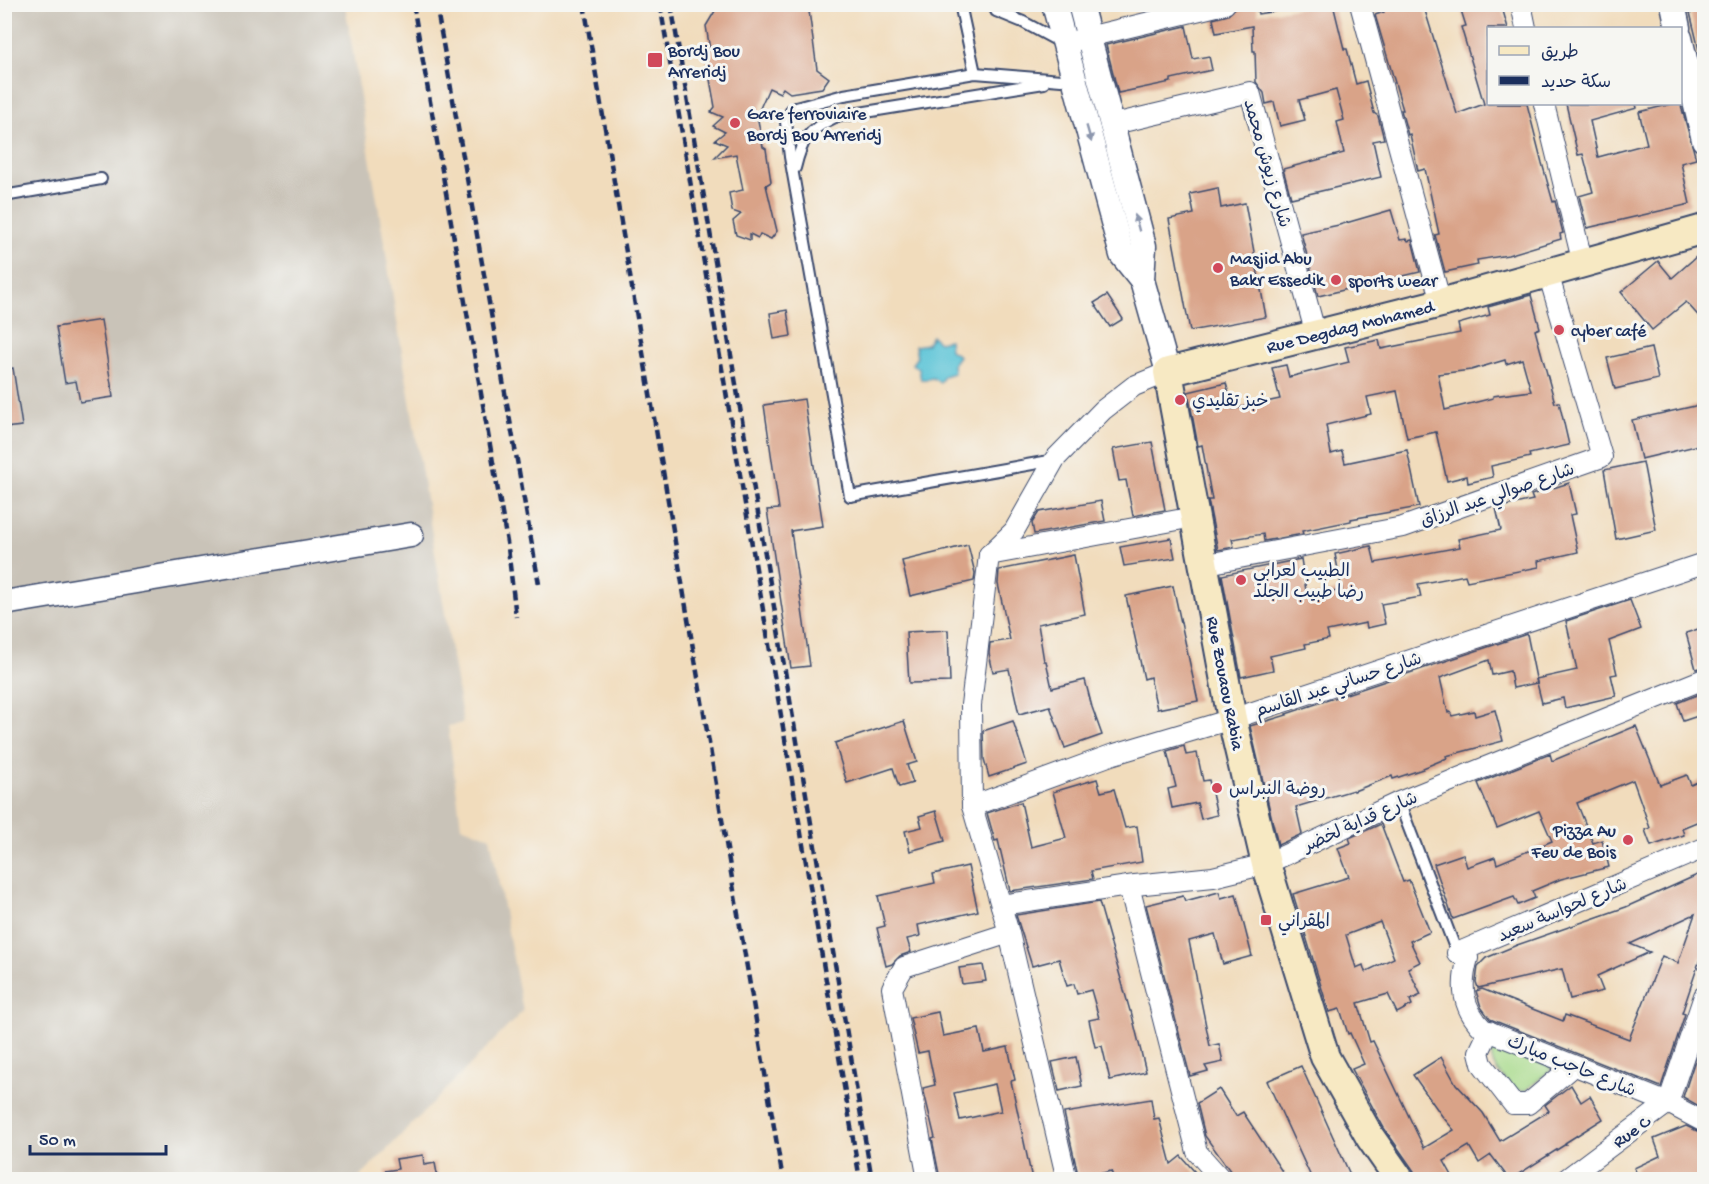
<svg xmlns="http://www.w3.org/2000/svg" width="1709" height="1184" font-family="'Gochi Hand','Playpen Sans Arabic',sans-serif">
  <rect width="100%" height="100%" fill="#f6f6f2"/>
  <filter id="ink" filterUnits="userSpaceOnUse"><feTurbulence type="fractalNoise" baseFrequency=".0167" numOctaves="2"/><feDisplacementMap in="SourceGraphic" scale="12" xChannelSelector="R" yChannelSelector="G"/><feConvolveMatrix kernelMatrix="1 2 1 2 8 2 1 2 1" color-interpolation-filters="sRGB"/></filter>
  <filter id="wash" filterUnits="userSpaceOnUse"><feTurbulence type="fractalNoise" baseFrequency=".008" numOctaves="4" result="noise"/><feDisplacementMap in="SourceGraphic" scale="24" xChannelSelector="R" yChannelSelector="G"/><feGaussianBlur stdDeviation="1.35" result="paint"/><feColorMatrix in="noise" values="0 0 0 0 0 0 0 0 0 0 0 0 0 0 0 0 0 1.4 0 .05"/><feComposite in="paint" operator="in"/></filter>
  <g filter="url(#wash)">
    <rect width="100%" height="100%" fill="#f1dcbc"/>
    <polygon fill="#c9c3b8" points="5,5 345,5 463,723 448,726 461,826 490,837 523,1011 358,1179 5,1180"/>
    <path fill="#a7da8a" stroke="#618474" stroke-width="1.5" d="M1494 1043 1553 1068 1526 1090H1515C1502 1076 1485 1064 1494 1043Z"/>
    <polygon fill="#5bc4d7" stroke="#3b7a9a" stroke-width="1.5" points="932,336 939,342 949,340 950,350 959,356 953,364 954,373 944,376 940,383 933,378 921,380 919,369 912,364 917,357 915,346 927,344"/>
    <g id="blocks">
      <g fill="#d9a388" fill-rule="evenodd">
        <polygon points="728,4 808,4 817,69 829,78 822,88 790,93 783,88 780,93 769,88 757,115 763,147 766,149 771,182 766,185 777,231 771,239 760,234 758,238 750,234 750,240 736,235 733,221 741,214 732,211 729,193 743,190 736,154 714,158 727,145 715,140 725,132 713,126 723,117 711,112 715,107 709,74 714,68 708,67 705,51 710,50 706,26 718,6"/>
        <polygon points="1251,4 1256,4 1258,14 1304,7 1304,4 1333,4 1344,49 1347,49 1356,84 1366,81 1374,113 1378,116 1384,139 1373,141 1381,177 1291,198 1283,169 1344,153 1337,122 1344,120 1336,90 1299,100 1305,120 1280,126 1274,102 1266,104 1264,93 1256,82 1255,51 1253,51 1252,26 1216,33 1213,19 1228,15 1236,7"/>
        <polygon points="1381,4 1423,4 1457,114 1484,104 1461,27 1466,26 1459,4 1501,4 1508,28 1488,28 1488,104 1527,104 1542,163 1553,202 1555,201 1563,233 1560,234 1561,239 1508,255 1477,260 1478,265 1445,272 1435,235 1439,234 1425,169 1418,171 1410,134 1408,135 1401,110 1403,110 1375,15 1384,12"/>
        <polygon points="1688,4 1704,4 1704,49 1699,50"/>
        <polygon points="1186,26 1193,59 1209,56 1212,70 1171,79 1171,82 1118,93 1106,45"/>
        <polygon points="1680,102 1696,159 1681,163 1690,204 1587,228 1579,196 1593,192 1583,154 1578,155 1566,104 1636,104 1637,108 1590,121 1598,157 1647,144 1639,112"/>
        <polygon points="1218,188 1221,208 1245,203 1266,317 1190,331 1169,219 1194,214 1190,194"/>
        <polygon points="1391,210 1400,240 1407,239 1408,241 1412,240 1420,272 1318,296 1301,233 1339,225"/>
        <polygon points="1704,250 1704,322 1686,302 1652,330 1621,292 1658,261 1672,278"/>
        <polygon points="1107,295 1123,319 1110,327 1094,303"/>
        <path d="M1531 295 1540 328 1535 330 1555 403 1559 402 1569 445 1529 454 1530 457 1491 466 1493 477 1468 483 1467 476 1447 481 1436 432 1407 438 1397 391 1367 397 1371 414 1326 425 1331 454 1342 451 1345 463 1407 450 1419 507 1351 519V521L1302 531 1303 534 1264 541 1263 534 1232 539 1234 547 1218 550 1208 500H1212L1202 445 1198 446 1188 392 1226 383 1233 409 1280 399 1272 368 1286 365 1289 377 1349 362 1345 347 1379 340 1381 349 1460 333 1458 324 1490 315 1488 307ZM1522 359 1531 391 1493 396V398L1445 410 1438 374 1471 370 1505 360 1506 364Z"/>
        <polygon points="787,310 791,336 774,339 770,313"/>
        <polygon points="101,320 113,397 80,402 76,381 65,383 56,327"/>
        <polygon points="1651,348 1658,379 1615,389 1607,358"/>
        <polygon points="13,368 22,426 4,428 4,369"/>
        <polygon points="804,399 823,526 791,531 810,666 791,668 767,510 779,509 764,405"/>
        <polygon points="1704,404 1704,444 1641,459 1632,420"/>
        <polygon points="1152,442 1165,510 1133,516 1126,480 1119,481 1113,449"/>
        <polygon points="1643,462 1656,530 1616,539 1604,470"/>
        <polygon points="1569,483 1576,514 1570,515 1578,552 1538,561 1539,567 1467,581 1465,575 1418,584 1421,597 1381,604 1385,624 1367,628 1366,623 1327,631 1329,639 1305,644 1306,648 1270,656 1273,670 1241,677 1222,575 1301,559 1307,597 1342,590 1335,554 1371,546 1375,563 1460,547 1458,539 1501,530 1496,508 1533,500 1531,495"/>
        <polygon points="1101,501 1105,521 1034,534 1032,523 1039,512"/>
        <polygon points="1171,538 1175,558 1124,566 1120,547"/>
        <polygon points="968,545 975,573 974,581 910,596 902,561"/>
        <polygon points="1074,555 1085,614 1038,624 1044,661 1046,661 1052,688 1085,680 1092,707 1102,735 1065,748 1050,706 1019,714 1009,669 993,672 989,653 990,643 1010,640 998,584 999,570"/>
        <polygon points="1173,586 1198,701 1157,709 1150,677 1144,679 1126,596"/>
        <polygon points="1630,600 1641,629 1609,641 1617,674 1611,675 1616,696 1565,708 1563,698 1542,703 1536,679 1577,670 1566,621"/>
        <polygon points="1704,627 1704,667 1696,669 1686,633"/>
        <polygon points="948,630 950,682 909,683 906,632"/>
        <polygon points="1527,634 1537,683 1513,688 1510,671 1492,675 1489,660 1440,678 1448,713 1450,712 1452,716 1474,711 1475,716 1495,710 1503,741 1446,756 1447,758 1423,768 1423,769 1393,779 1392,776 1354,791 1353,790 1296,807 1302,834 1278,845 1250,726 1287,715 1286,714"/>
        <polygon points="1704,692 1704,714 1683,721 1677,703"/>
        <polygon points="904,721 917,762 907,765 913,783 899,787 893,768 847,783 835,743"/>
        <polygon points="1013,721 1027,764 989,777 984,759 983,731"/>
        <polygon points="1636,726 1660,785 1687,775 1691,785 1704,779 1704,819 1682,828 1684,835 1651,846 1645,830 1650,828 1633,780 1577,803 1593,843 1602,840 1609,867 1561,879 1532,891 1535,898 1518,905 1514,897 1453,919 1434,864 1463,854 1467,867 1495,857 1497,864 1552,841 1539,811 1497,828 1478,783 1550,754 1552,761"/>
        <polygon points="1184,746 1186,755 1197,753 1203,781 1209,780 1217,815 1201,819 1197,803 1172,808 1168,789 1176,787 1167,751"/>
        <polygon points="1097,779 1101,792 1114,789 1125,828 1137,826 1142,862 1091,871 1093,879 1010,891 998,840 995,841 987,813 1021,802 1031,847 1066,838 1053,792"/>
        <polygon points="936,811 945,841 910,851 905,831 922,827 919,816"/>
        <path d="M1381 824 1403 882 1409 880 1430 932 1410 941 1420 962 1408 968 1421 995 1410 1000 1412 1005 1397 1013 1388 994 1358 1003 1370 1042 1373 1041 1424 1148 1454 1130 1442 1116 1413 1075 1441 1057 1456 1084 1483 1113 1500 1141 1549 1111 1545 1105 1571 1085 1581 1102 1590 1096 1603 1119 1565 1143 1566 1144 1511 1179H1509L1491 1155 1479 1163 1469 1146 1444 1161 1454 1179H1416L1414 1171 1384 1128 1352 1069 1364 1064 1350 1033 1348 1034 1340 1009 1329 1012 1293 894 1349 877 1338 848 1351 843 1349 838ZM1380 922 1394 958 1365 972 1363 965 1356 968 1346 935Z"/>
        <polygon points="968,866 978,911 918,925 920,936 907,939 911,952 900,956 892,964 886,966 877,928 885,926 878,896 935,883 933,874"/>
        <polygon points="1704,872 1704,947 1682,1013 1685,1014 1661,1087 1490,1019 1481,1007 1476,991 1482,989 1563,1021 1565,1015 1629,1039 1662,956 1678,963 1695,914 1630,944 1650,952 1597,976 1603,991 1570,999 1562,969 1478,988 1476,982 1478,966 1486,958 1517,945 1626,907"/>
        <polygon points="1219,892 1221,898 1236,894 1252,956 1223,964 1215,934 1189,941 1210,1046 1219,1044 1223,1062 1205,1066 1208,1071 1190,1076 1146,905 1183,896 1185,901"/>
        <polygon points="1099,902 1130,1011 1131,1011 1146,1072 1110,1080 1102,1046 1095,1047 1089,1020 1099,1018 1091,990 1077,994 1074,984 1067,986 1059,959 1032,966 1016,915"/>
        <polygon points="983,965 986,981 962,984 959,968"/>
        <path d="M938 1012 943 1036 979 1029 984 1052 1008 1047 1015 1080 1011 1081 1032 1179H940L932 1139 935 1138 923 1088 935 1085 928 1051 918 1053 910 1018ZM995 1084 1001 1111 960 1120 954 1093Z"/>
        <polygon points="1704,1032 1704,1109 1683,1097"/>
        <polygon points="1076,1057 1082,1086 1059,1091 1052,1062"/>
        <polygon points="1301,1066 1352,1179 1312,1179 1267,1081"/>
        <polygon points="1219,1089 1236,1116 1243,1112 1287,1179 1234,1179 1231,1172 1205,1136 1197,1103"/>
        <polygon points="1151,1099 1154,1119 1159,1118 1171,1164 1181,1156 1201,1179 1114,1179 1111,1171 1079,1179 1064,1113"/>
        <polygon points="1686,1126 1704,1134 1704,1179 1640,1179 1634,1168 1660,1156 1654,1139"/>
        <polygon points="423,1155 424,1165 435,1163 438,1179 386,1179 385,1171 398,1169 396,1159"/>
      </g>
    </g>
  </g>
  <g filter="url(#ink)">
    <use href="#blocks" fill-opacity="0" stroke="#3b496c" stroke-width="1.5"/>
    <g fill="none" stroke-linecap="round" stroke-linejoin="round">
      <g stroke="#3b496c" stroke-width="14">
        <g id="service">
          <polyline points="960,4 975,73"/>
          <polyline points="994,4 996,11 1023,22 1062,43"/>
          <path d="M795 168C802 139 808 130 835 117L1044 83"/>
          <polyline points="4,196 101,179"/>
          <polyline points="1055,460 850,496 790,157 786,122 792,109 844,95 975,73 1061,80 1076,77"/>
          <polyline points="1399,802 1457,953"/>
        </g>
      </g>
      <g stroke="#3b496c" stroke-width="22">
        <g id="minor">
          <polyline points="1360,4 1441,303"/>
          <polyline points="1521,4 1526,28"/>
          <polyline points="1064,44 1088,37 1225,4"/>
          <polyline points="1544,104 1583,264"/>
          <polyline points="1110,125 1250,92 1316,335"/>
          <polyline points="989,555 1014,531 1055,459 1103,410 1134,386 1168,372"/>
          <polyline points="1202,565 1403,527 1602,457 1548,273"/>
          <polyline points="972,806 1111,755 1232,719 1704,563"/>
          <path d="M1704 848 1457 953 1468 958C1460 986 1462 1008 1483 1029L1668 1103 1704 1122"/>
          <polyline points="1129,886 1197,1152 1222,1180"/>
          <polyline points="1001,905 1135,885 1213,877 1266,864 1399,802 1704,679"/>
          <polyline points="1489,1031 1479,1052 1482,1064 1513,1104 1528,1104 1573,1066"/>
          <polyline points="928,1180 892,988 904,967 1009,933"/>
          <polyline points="1067,1180 1009,933 972,806 971,705 989,555 1194,517"/>
          <polyline points="1565,1180 1668,1103 1704,996"/>
        </g>
      </g>
      <g stroke="#3b496c" stroke-width="27">
        <g id="tertiary">
          <polyline points="1054,4 1122,255 1142,280"/>
          <polyline points="1080,4 1144,246 1142,280 1168,372"/>
          <polyline points="1673,4 1678,28"/>
          <polyline points="1680,38 1704,140"/>
          <polyline points="4,603 411,535"/>
        </g>
      </g>
      <g stroke="#3b496c" stroke-width="32">
        <polyline id="secondary" points="1400,1180 1370,1137 1325,1057 1266,864 1232,719 1168,372 1441,303 1704,229"/>
      </g>
      <use href="#service" stroke="#fff" stroke-width="10"/>
      <use href="#minor" stroke="#fff" stroke-width="20"/>
      <use href="#tertiary" stroke="#fff" stroke-width="24"/>
      <use href="#secondary" stroke="#f7e9c3" stroke-width="28"/>
      <g stroke="#1b2f5e" stroke-width="4.5" stroke-dasharray="9 4.5" stroke-linecap="butt">
        <polyline points="413,4 508,548 516,617"/>
        <polyline points="436,4 539,584"/>
        <polyline points="584,4 783,1180"/>
        <polyline points="660,4 860,1180"/>
        <polyline points="671,4 872,1180"/>
      </g>
    </g>
    <defs><path id="oneway-solid" d="M-6-.8H1V-3.2L6.5 0L1 3.2V.8H-6Z" transform="scale(1.5)"/></defs>
    <g fill="#8d97ae">
      <use href="#oneway-solid" transform="translate(1089 134) rotate(74)"/>
      <use href="#oneway-solid" transform="translate(1137 223) rotate(-105)"/>
    </g>
  </g>
  <g fill="#d1495b" stroke="#f6f6f2" stroke-width="2">
    <rect x="647" y="52" width="16" height="16" rx="3"/>
    <circle cx="735" cy="123" r="6"/>
    <circle cx="1218" cy="268" r="6"/>
    <circle cx="1336" cy="280" r="6"/>
    <circle cx="1559" cy="330" r="6"/>
    <circle cx="1180" cy="400" r="6"/>
    <circle cx="1241" cy="580" r="6"/>
    <circle cx="1217" cy="788" r="6"/>
    <circle cx="1628" cy="840" r="6"/>
    <rect x="1260" y="914" width="12" height="12" rx="3"/>
  </g>
  <g text-anchor="middle" stroke-width="6" stroke-linejoin="round" paint-order="stroke">
    <g font-size="18" fill="#1b2f5e" stroke="#f6f6f2" text-anchor="start">
      <text x="668" y="56">Bordj Bou<tspan x="668" dy="21">Arreridj</tspan></text>
      <text x="747" y="119">Gare ferroviaire<tspan x="747" dy="21">Bordj Bou Arreridj</tspan></text>
      <text x="1230" y="264">Masjid Abu<tspan x="1230" dy="21">Bakr Essedik</tspan></text>
      <text x="1348" y="286">sports wear</text>
      <text x="1571" y="336">cyber café</text>
      <text x="1192" y="406">خبز تقليدي</text>
      <text x="1253" y="576">الطبيب لعرابي<tspan x="1253" dy="21">رضا طبيب الجلد</tspan></text>
      <text x="1229" y="794">روضة النبراس</text>
      <text x="1616" y="836" text-anchor="end">Pizza Au<tspan x="1616" dy="21">Feu de Bois</tspan></text>
      <text x="1278" y="926">المقراني</text>
    </g>
    <g font-size="18" fill="#1b2f5e" stroke="#f6f6f2">
      <text transform="translate(1268 163) rotate(74)" y="6">شارع زيوش محمد</text>
      <text transform="translate(1350 326) rotate(-14)" y="6">Rue Degdag Mohamed</text>
      <text transform="translate(1497 494) rotate(-19)" y="6">شارع صوالي عبد الرزاق</text>
      <text transform="translate(1226 683) rotate(79)" y="6">Rue Zouaou Rabia</text>
      <text transform="translate(1338 684) rotate(-18)" y="6">شارع حساني عبد القاسم</text>
      <text transform="translate(1360 821) rotate(-24)" y="6">شارع قداية لخضر</text>
      <text transform="translate(1562 909) rotate(-23)" y="6">شارع لحواسة سعيد</text>
      <text transform="translate(1572 1065) rotate(22)" y="6">شارع حاجب مبارك</text>
      <text transform="translate(1631 1131) rotate(-36)" y="6">Rue C</text>
    </g>
  </g>
  <rect width="1709" height="1184" fill="none" stroke="#f6f6f2" stroke-width="24"/>
  <rect x="1487" y="27" width="195" height="78" fill="#f6f6f2" stroke="#9ea6b7" stroke-width="1.5"/>
  <rect x="1499" y="46" width="30" height="9" fill="#f7e9c3" stroke="#9ea6b7" stroke-width="1.5"/>
  <text x="1541" y="57" font-size="18" fill="#1b2f5e">طريق</text>
  <rect x="1499" y="76" width="30" height="9" fill="#1b2f5e" stroke="#9ea6b7" stroke-width="1.5"/>
  <text x="1541" y="87" font-size="18" fill="#1b2f5e">سكة حديد</text>
  <path d="M30 1145v9h136v-9" fill="none" stroke="#1b2f5e" stroke-width="3"/>
  <text x="39" y="1145" font-size="18" fill="#1b2f5e" stroke="#f6f6f2" stroke-width="4.5" paint-order="stroke">50 m</text>
</svg>
